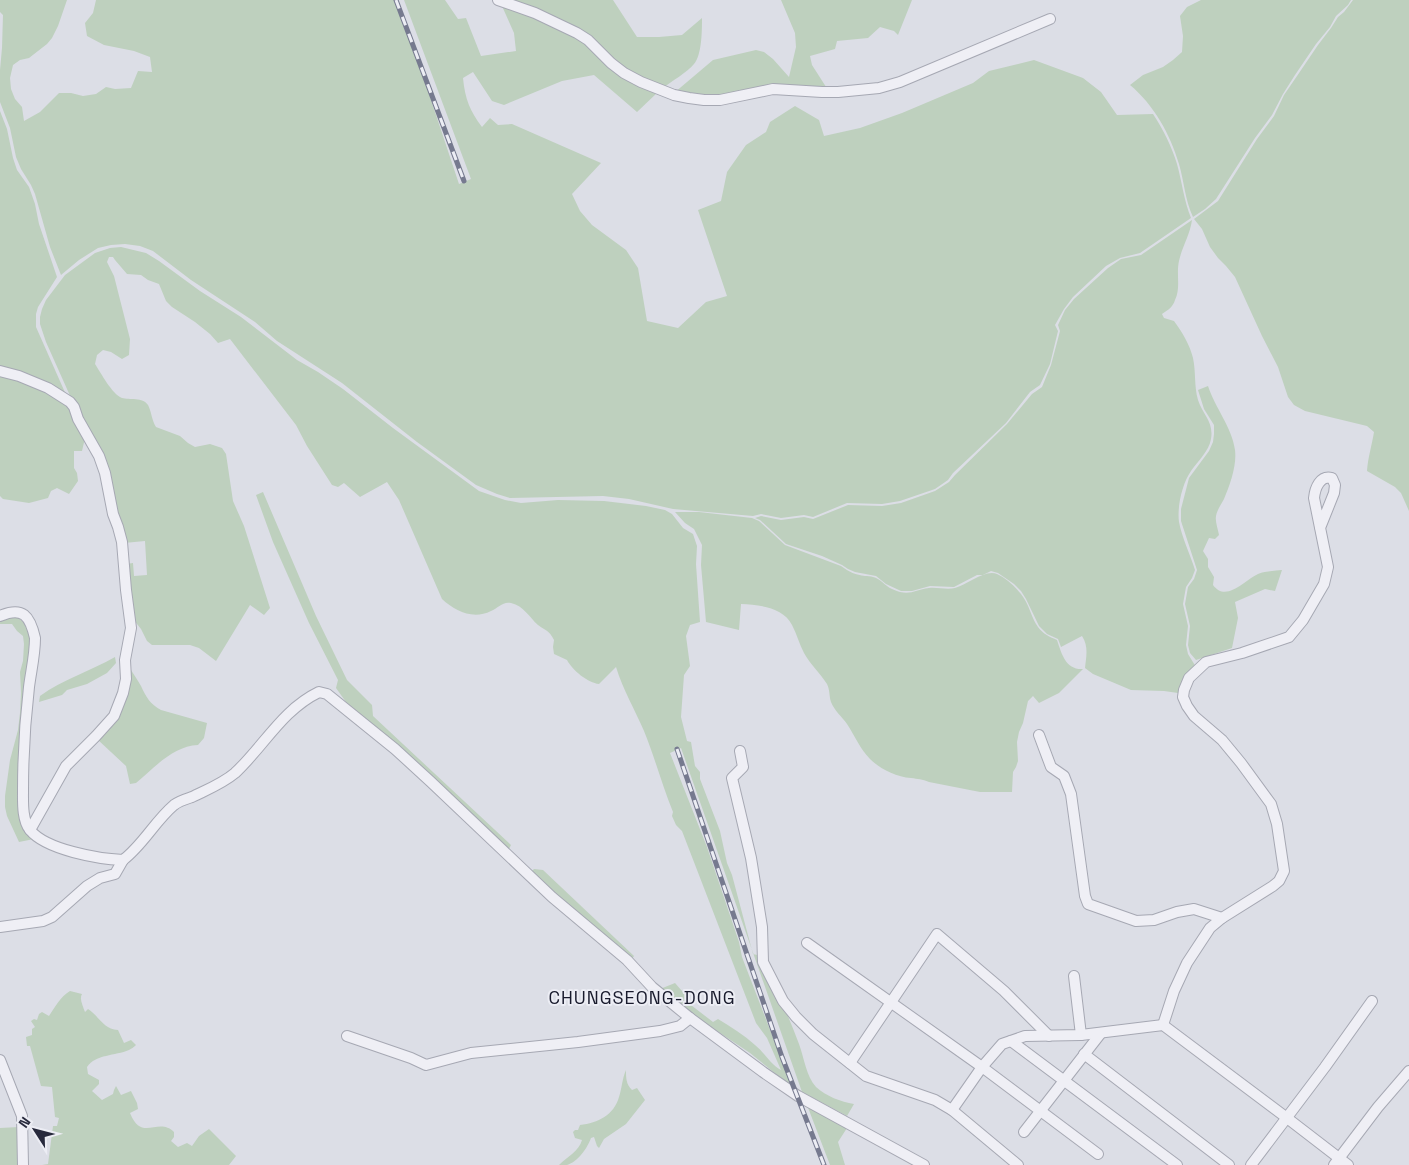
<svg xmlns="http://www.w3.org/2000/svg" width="1409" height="1165" font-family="'Space Grotesk',sans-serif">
  <rect width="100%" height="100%" fill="#dcdee6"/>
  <g fill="#bed0be">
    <path d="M0 0H67L58 26 52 38 47 44 29 58 20 60 13 65 10 78 11 89 15 99 22 107 24 121 40 112 59 93H71L83 96 96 94 106 87 115 89 131 88 138 71 152 72 150 57 134 51 104 45 87 36 85 23 93 13 96 0H394L428 91 459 184 471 179 404 0H445L458 19 466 18 481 56 516 51 514 33 502 6 535 17 586 41 658 92 637 112 594 75 562 81 504 105 492 101 473 72 463 78C465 99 470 111 482 127L490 118 498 125 512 124 601 163 572 194 580 211 592 225 626 250 638 268 647 321 678 328 706 302 727 296 698 210 721 201 727 172 746 145 766 132 770 122 795 106 819 120 824 136 860 128 902 113 973 83 989 71 1034 60 1083 78 1101 92 1117 115 1153 114C1163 129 1172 147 1177 164 1182 182 1184 201 1191 218L1140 253 1120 258 1106 266 1073 297 1064 309 1055 325 1058 331 1050 364 1040 385 1030 392 1006 423 953 473 948 480 935 489 900 501 882 504 847 503 813 517 804 515 781 518 761 514 753 516 673 509 629 499 603 496 510 498 497 494 476 485 417 442 342 383 277 341 255 322 191 280 153 251 140 246 125 244 111 245 98 248 79 260 61 275 50 247 35 194 31 185 21 169 16 157 10 128 0 102V70L2 48 3 15 0 12Z"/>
    <path d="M503 0H613L637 37H659L682 35 702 18C702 30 702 55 694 64 688 72 670 82 662 89L625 72 589 38Z"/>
    <polygon points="781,0 912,0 898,35 894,31 880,27 868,38 837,41 835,49 810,56 812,65 828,90 786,88 720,98 674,93 713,60 756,50 764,52 773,59 789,77 796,47 795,33"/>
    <path d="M1201 0H1351L1348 5 1336 16 1330 27 1316 44 1295 75 1283 94 1272 115 1255 138 1216 199 1205 209 1193 217C1185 200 1184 181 1179 164 1170 134 1154 105 1130 85L1143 75 1163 67 1173 60 1182 52 1183 36 1180 16 1187 7Z"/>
    <path d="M1353 0H1409V511L1401 493 1395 487 1367 471C1368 457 1372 445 1374 432L1367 426 1305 411 1294 405 1288 397 1278 367 1262 336 1235 277 1226 266 1218 258 1210 247 1202 229 1194 219 1218 201 1257 139 1274 116 1284 95 1297 76 1318 45 1331 28 1338 17 1344 12Z"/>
    <polygon points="0,111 7,129 13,158 17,170 29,187 35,204 39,224 57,277 38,307 36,314 36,327 67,397 0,369"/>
    <path d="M1192 220C1190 235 1182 247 1179 261 1176 274 1181 288 1175 300 1173 307 1168 310 1162 314L1164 318 1174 321C1182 332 1190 345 1193 358 1196 372 1194 386 1198 400 1203 415 1214 422 1211 439 1209 451 1198 461 1191 471 1182 484 1177 507 1179 522 1182 538 1190 554 1195 570L1192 578 1186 587 1183 604 1188 626 1186 645 1188 654 1196 667 1181 691 1178 693 1164 691 1131 690 1093 674 1085 668C1086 657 1089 647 1082 636L1061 647 1058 639 1047 634 1039 626 1026 599 1021 591 1014 584 998 573 991 571 983 575H977L954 587 930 586 912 591H901L886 584 876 576 855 572 848 569 842 565 822 556 786 544 760 520 755 518 761 516 781 520 804 517 813 519 848 505 882 506 901 503 935 491 949 482 955 475 1007 424 1032 394 1042 387 1051 365 1060 331 1058 325 1065 310 1074 299 1108 268 1121 259 1141 255Z"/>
    <path d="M121 247 146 253 159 261 200 291 241 317 297 360 318 372 343 389 393 428 479 491 505 500 521 503 558 500 604 501 646 506 665 510 672 514 683 528 693 534 697 546 696 564 700 622 690 625 686 636 690 666 684 675 681 717 687 741 691 742 695 766 700 772V779L720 831 727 863 732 875 753 954 761 956C774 985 788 1014 799 1044 804 1057 806 1076 816 1087 826 1096 841 1102 854 1104L847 1116 802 1092 681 748 670 753 707 847 739 942 742 957 792 1087 750 1053 711 1027 660 989 675 983 689 999 687 1002 713 1022 718 1019C731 1027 744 1035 755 1045 765 1053 770 1064 781 1070L767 1038 756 1023 682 831 676 825 672 816 673 812C662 785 655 758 644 731 635 710 623 690 616 667L599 684C588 683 572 670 567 660L554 654 553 647 554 640C549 630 546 631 538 625 529 617 524 606 511 603 503 601 498 608 491 611 473 620 455 611 442 599L399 500 387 482 360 497 344 483 338 487 332 485 307 446 296 425 230 339 218 343 210 334 195 322 172 307 166 301 159 284 148 280 141 275 127 274 115 260 113 257H109L107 262 114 276 130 339 129 355 122 359 111 352 103 350 97 355 95 364C101 373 112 394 122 398 129 400 143 397 148 405 151 410 152 421 156 427L180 436 188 443 195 447 210 444 222 448 226 454 233 501 244 526 270 608 264 615 250 605 216 661 199 648 190 645H152L147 641 141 629 133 619 126 564 133 563 134 576 147 575 145 541 124 543 106 466 71 398 46 342 40 324V317L42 309 46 300 65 275 95 253 110 248Z"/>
    <polygon points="0,373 18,378 69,404 85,438 82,451 74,451 74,468 77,473 78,481 69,494 57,488 51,491 48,498 29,503 3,499 0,496"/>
    <path d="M1208 386C1215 408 1232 427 1235 450 1237 465 1230 485 1224 499 1221 505 1217 510 1216 516 1215 522 1218 529 1219 535L1215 539 1209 538 1203 551 1208 559V567L1214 577 1213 585C1226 603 1245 580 1258 574 1265 571 1274 571 1282 570L1275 591 1265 589 1235 602 1238 618 1232 648 1196 660 1190 653 1188 645 1190 626 1185 604 1188 587 1194 579 1197 570 1181 521V509L1189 478 1209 451 1213 442 1214 434V425L1204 409 1198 390Z"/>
    <polygon points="263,492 316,616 347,680 372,705 373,716 511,845 509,849 438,784 351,709 336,688 338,680 309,623 273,542 256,495"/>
    <path d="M675 512H699L752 518 759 521 785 545 841 566C849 572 856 575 865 576 867 576 871 576 873 577 880 578 885 586 892 589 909 597 914 590 929 588 937 587 947 590 955 588 967 585 985 569 997 574 1008 579 1019 590 1025 600 1030 608 1032 619 1038 627 1043 634 1050 637 1057 640 1062 655 1066 670 1083 669L1059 693 1039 703 1033 696 1028 701 1023 723 1019 732 1017 742 1018 761 1016 767 1013 772 1012 792H980L929 782C922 779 918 779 911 778 896 777 880 769 870 759 860 749 855 736 847 724 842 717 834 710 831 702 829 696 830 690 827 684 820 673 810 664 804 653 799 644 797 634 792 625 783 607 759 605 741 604L739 630 706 622 701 565 702 545 694 529 685 523Z"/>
    <polygon points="16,616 26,624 32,639 19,758 34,839 19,842 7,816 5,807 5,796 10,760 18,730 20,713 21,693 20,672 23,661 24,644 23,636 17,631 12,624 0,624 0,619"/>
    <path d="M115 657 116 663 107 673 87 684 67 690 62 695 39 702 40 696C63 679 91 671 115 657Z"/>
    <path d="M128 665C132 672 137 679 141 686 146 697 150 704 161 710L207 723 204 738 198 745C173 746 154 768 136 783L130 784 126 766 97 739 112 722Z"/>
    <polygon points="534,869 543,870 634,956 632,959 586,921 531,872"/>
    <path d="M70 991 82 994C79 999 83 1006 85 1012L88 1009C99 1016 103 1029 118 1030L124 1043 131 1040 136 1045C134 1047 131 1049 129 1050 115 1056 96 1054 87 1067L88 1074 99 1080V1084L92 1091 102 1100 113 1094 114 1090 116 1086 121 1095 131 1091 137 1103 138 1109 130 1113C142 1143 158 1116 174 1132V1137L171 1141 178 1147 187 1143 192 1146 199 1136 209 1129 236 1156 229 1165H42L48 1164 53 1126H57L59 1118 55 1117 52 1087 41 1086 30 1046H27L26 1037 32 1035V1029L35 1027 31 1021 34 1019 37 1020 39 1014 42 1012 49 1016C55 1007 61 996 70 991Z"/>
    <path d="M626 1070C626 1078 626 1084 632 1090L637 1088 645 1100 626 1124 604 1139 599 1148 597 1146 594 1137 591 1138C588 1147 578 1162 567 1165 564 1165 561 1165 559 1165 567 1157 579 1151 582 1140L575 1138 573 1132 575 1130H578L580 1125C598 1123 614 1115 619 1097 622 1088 622 1079 626 1070Z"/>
    <polygon points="807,1105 847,1128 838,1142 845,1165 830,1165"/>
    <polygon points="19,1127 20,1165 0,1165 0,1128"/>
  </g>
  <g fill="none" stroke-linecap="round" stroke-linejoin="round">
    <g stroke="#a6a8b3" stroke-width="12">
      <g id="minor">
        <polyline points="498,0 535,13 577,33 588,40 611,63 624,73 641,82 674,95 689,98 704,100 720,100 773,89 822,92 838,92 879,88 900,82 1050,19"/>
        <polyline points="0,371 19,376 48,388 70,402 74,407 78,419 99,456 105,473 113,514 118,527 122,542 126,590 131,628 125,660 126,679 123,693 114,716 96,736 66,766 30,830"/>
        <path d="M0 616C23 606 30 616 35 638 35 655 31 671 29 687 25 721 23 755 23 790 23 802 22 820 30 830 46 850 99 859 123 860 143 845 155 821 174 805 179 801 186 799 192 797 206 790 222 784 235 773 264 746 282 710 319 692L327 694 395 749 431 782 552 897 627 960 652 987 690 1018 763 1072 798 1096 924 1165"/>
        <polyline points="1039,735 1051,767 1064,776 1071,794 1085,896 1088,904 1136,921 1154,920 1177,912 1194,909 1222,918"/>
        <polyline points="740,751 743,767 732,778 751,858 762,927 763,962 783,1001 796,1017 813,1034 866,1076 935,1100 952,1110 1018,1165"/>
        <polyline points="0,927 43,921 52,917 87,886 100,878 115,874 123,860"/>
        <polyline points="807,943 982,1067 1098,1154"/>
        <polyline points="1074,976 1081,1035"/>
        <path d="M1163 1025 1174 991 1187 963 1210 928 1222 918 1273 886 1279 881 1284 871 1277 824 1271 804 1241 763 1222 740 1194 716 1187 706 1183 697 1184 690 1189 678 1206 662 1242 653 1289 637 1303 620 1324 584 1328 567 1314 498C1315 488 1320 475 1332 478L1335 485 1334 493 1320 528"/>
        <polyline points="347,1036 411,1058 426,1065 471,1053 578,1042 660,1031 680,1026 690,1018"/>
        <polyline points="1011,1041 1177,1165"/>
        <polyline points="1084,1054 1229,1165"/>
        <polyline points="0,1060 22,1116 23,1165"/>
        <polyline points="850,1063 937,934 1004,991 1049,1036"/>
        <polyline points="952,1110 982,1067 1002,1044 1025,1036 1081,1035 1163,1025 1287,1118 1348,1165"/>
        <polyline points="1024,1132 1101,1033"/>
        <polyline points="1251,1165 1325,1067 1372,1001"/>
        <polyline points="1334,1165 1378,1107 1409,1071"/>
      </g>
    </g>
    <use href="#minor" stroke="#efeff5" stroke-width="10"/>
    <g stroke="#767a8f" stroke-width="5">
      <g id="rail">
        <polyline points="396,0 464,181"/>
        <polyline points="677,749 782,1057 824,1165"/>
      </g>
    </g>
    <use href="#rail" stroke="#ecedf4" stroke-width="3" stroke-dasharray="9" stroke-linecap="butt"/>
  </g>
  <g text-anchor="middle" stroke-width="4" stroke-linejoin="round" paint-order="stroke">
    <g font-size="18" letter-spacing="1" fill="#191b2d" stroke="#ecedf4">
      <text x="642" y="1004">CHUNGSEONG-DONG</text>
    </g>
  </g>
  <g transform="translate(35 1130) rotate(306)" stroke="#ecedf4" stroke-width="4" paint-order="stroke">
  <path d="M0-4L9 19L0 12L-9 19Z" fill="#27293c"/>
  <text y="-8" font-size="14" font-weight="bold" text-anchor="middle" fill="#27293c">N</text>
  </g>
</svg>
